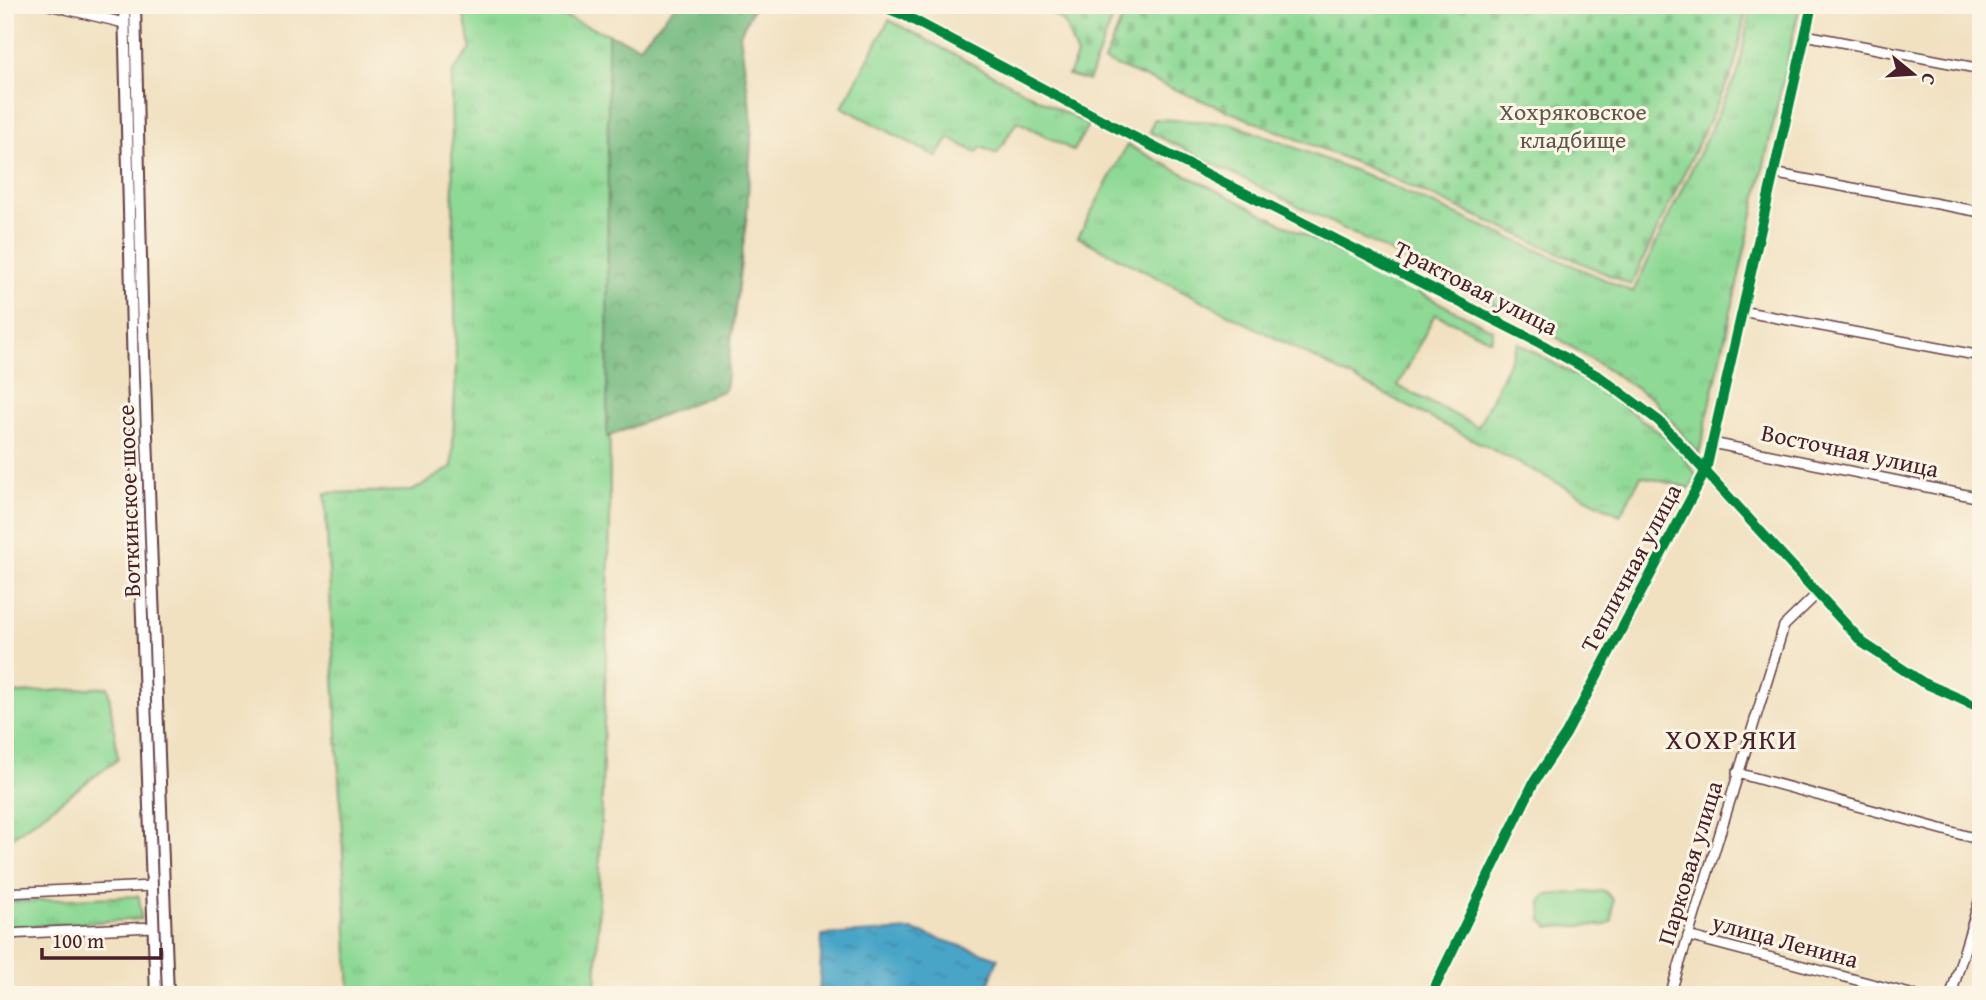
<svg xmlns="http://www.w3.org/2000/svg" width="1986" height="1000" font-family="'Gentium Book Plus',serif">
  <defs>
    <pattern id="grass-tufts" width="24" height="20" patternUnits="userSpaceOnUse" patternTransform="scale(1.75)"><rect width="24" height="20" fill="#8ed995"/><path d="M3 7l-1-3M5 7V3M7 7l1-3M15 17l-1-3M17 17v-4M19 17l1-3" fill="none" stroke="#7cba81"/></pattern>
    <pattern id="forest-crowns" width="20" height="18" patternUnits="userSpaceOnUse" patternTransform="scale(1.75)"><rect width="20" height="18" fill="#72b97e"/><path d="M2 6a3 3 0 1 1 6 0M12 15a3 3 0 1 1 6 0" fill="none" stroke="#609667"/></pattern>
    <pattern id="cemetery-stones" width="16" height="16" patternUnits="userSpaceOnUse" patternTransform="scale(1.75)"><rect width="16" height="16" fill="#8ed995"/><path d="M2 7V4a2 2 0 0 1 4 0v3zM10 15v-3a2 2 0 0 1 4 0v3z" fill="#7cba81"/></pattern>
    <pattern id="water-ripples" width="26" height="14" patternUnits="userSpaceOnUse" patternTransform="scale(1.75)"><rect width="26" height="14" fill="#4aa5c8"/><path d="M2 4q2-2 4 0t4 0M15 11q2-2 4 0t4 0" fill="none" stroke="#4086a3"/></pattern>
  </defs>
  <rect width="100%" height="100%" fill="#fcf5e5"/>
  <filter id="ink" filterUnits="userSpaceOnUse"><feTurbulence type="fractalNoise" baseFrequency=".0143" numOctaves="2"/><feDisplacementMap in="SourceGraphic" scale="14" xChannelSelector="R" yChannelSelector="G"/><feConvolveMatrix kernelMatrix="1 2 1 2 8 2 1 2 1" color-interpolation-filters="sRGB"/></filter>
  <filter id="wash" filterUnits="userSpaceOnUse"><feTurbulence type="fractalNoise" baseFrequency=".00686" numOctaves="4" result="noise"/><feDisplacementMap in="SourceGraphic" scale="28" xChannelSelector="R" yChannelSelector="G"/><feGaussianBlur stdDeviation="1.57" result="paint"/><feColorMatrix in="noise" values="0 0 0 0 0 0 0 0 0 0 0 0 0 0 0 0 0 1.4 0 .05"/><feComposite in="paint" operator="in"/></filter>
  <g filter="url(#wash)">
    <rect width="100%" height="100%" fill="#f1e1c1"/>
    <g fill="url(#grass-tufts)" stroke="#6c7c60" stroke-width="2">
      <polygon points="462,5 534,5 608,34 610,521 596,995 350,995 325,493 412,491 452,467 456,364 451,88 453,72 471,49"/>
      <polygon points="1751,5 1800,5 1699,454 1653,399 1542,328 1150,132 1154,119 1230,123 1366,175 1633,292 1739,69"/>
      <polygon points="889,20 1088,125 1074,151 1017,121 997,154 981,147 977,153 949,138 937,157 842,107"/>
      <polygon points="1127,145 1493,330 1491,340 1435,314 1398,386 1478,427 1518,343 1604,392 1675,444 1697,476 1690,488 1641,476 1620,515 1078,237"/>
      <polygon points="108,687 118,759 11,838 5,838 5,694"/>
      <polygon points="139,896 141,919 5,928 5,902"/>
    </g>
    <polygon fill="url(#forest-crowns)" stroke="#5e6c54" stroke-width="2" points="676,5 755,5 740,34 752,122 747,214 725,390 607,437 608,34 639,46"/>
    <g fill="url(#cemetery-stones)" stroke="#6c7c60" stroke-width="2">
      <polygon points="1039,5 1118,5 1088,81 1068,75 1077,56 1064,22"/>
      <polygon points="1128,5 1747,5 1734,68 1631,285 1369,168 1104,61"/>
    </g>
    <polygon fill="#8ed995" stroke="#6c7c60" stroke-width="2" points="1605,891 1613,900 1612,921 1606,925 1549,927 1542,920 1541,902 1546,895"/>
    <polygon fill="url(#water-ripples)" stroke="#4a627a" stroke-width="2" points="912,930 998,958 985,995 819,995 822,935"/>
  </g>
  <g filter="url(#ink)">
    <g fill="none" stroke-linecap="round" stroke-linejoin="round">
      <g stroke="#633c42" stroke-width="12">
        <g id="minor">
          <polyline points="49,5 124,23"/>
          <polyline points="879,5 904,15 1132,136 1536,341 1600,377 1659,421 1863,643 1922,682 1981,708"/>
          <polyline points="1805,35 1981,69"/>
          <polyline points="1772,173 1981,212"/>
          <polyline points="1741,311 1981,356"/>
          <polyline points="1712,443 1981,498"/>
          <polyline points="1737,773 1981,840"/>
          <polyline points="5,893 152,886"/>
          <polyline points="5,934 153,927"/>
          <polyline points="1688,936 1914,995"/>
          <polyline points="1431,995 1534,782 1566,734 1706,470 1812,5"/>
          <polyline points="1670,995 1784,626 1817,594"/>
          <polyline points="1951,995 1981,895"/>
        </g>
      </g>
      <g stroke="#633c42" stroke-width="14">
        <g id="major">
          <polyline points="124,5 133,375 156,995"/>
          <polyline points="135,5 142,301 168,995"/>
        </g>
      </g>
      <use href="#minor" stroke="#fff" stroke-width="9"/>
      <use href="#major" stroke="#fff" stroke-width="10"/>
      <g stroke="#fcf5e5" stroke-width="15">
        <g id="cycleway">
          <polyline points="879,5 904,15 1132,136 1536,341 1600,377 1659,421 1863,643 1922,682 1981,708"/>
          <polyline points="1431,995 1534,782 1566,734 1706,470 1812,5"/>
        </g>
      </g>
      <use href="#cycleway" stroke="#00873e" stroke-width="10"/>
    </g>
  </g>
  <g text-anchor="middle" stroke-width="6" stroke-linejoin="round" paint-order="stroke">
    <g font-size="24" fill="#5e574b" stroke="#fcf5e5">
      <text x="1573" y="120">Хохряковское<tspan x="1573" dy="28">кладбище</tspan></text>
    </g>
    <g font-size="24" fill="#4a1f2b" stroke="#fcf5e5">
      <text transform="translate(1476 288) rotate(27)" y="8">Трактовая улица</text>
      <text transform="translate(1850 451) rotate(12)" y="8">Восточная улица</text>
      <text transform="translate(129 501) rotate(-92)" y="8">Воткинское шоссе</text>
      <text transform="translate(1631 568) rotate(-62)" y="8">Тепличная улица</text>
      <text transform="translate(1690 863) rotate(-73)" y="8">Парковая улица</text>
      <text transform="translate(1785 941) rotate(15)" y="8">улица Ленина</text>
    </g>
    <g font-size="28" letter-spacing="2" fill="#4a1f2b" stroke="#fcf5e5">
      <text x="1732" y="749">ХОХРЯКИ</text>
    </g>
  </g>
  <rect width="1986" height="1000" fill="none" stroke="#fcf5e5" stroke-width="28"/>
  <g transform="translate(1913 74) rotate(108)" stroke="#fcf5e5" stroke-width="5" paint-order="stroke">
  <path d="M0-5L12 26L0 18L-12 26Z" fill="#4a1f2b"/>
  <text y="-10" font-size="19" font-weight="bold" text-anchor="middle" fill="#4a1f2b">С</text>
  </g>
  <path d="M42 948v10h119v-10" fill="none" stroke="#4a1f2b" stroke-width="3.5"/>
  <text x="52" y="948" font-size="21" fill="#4a1f2b" stroke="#fcf5e5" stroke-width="5" paint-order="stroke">100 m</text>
</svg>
